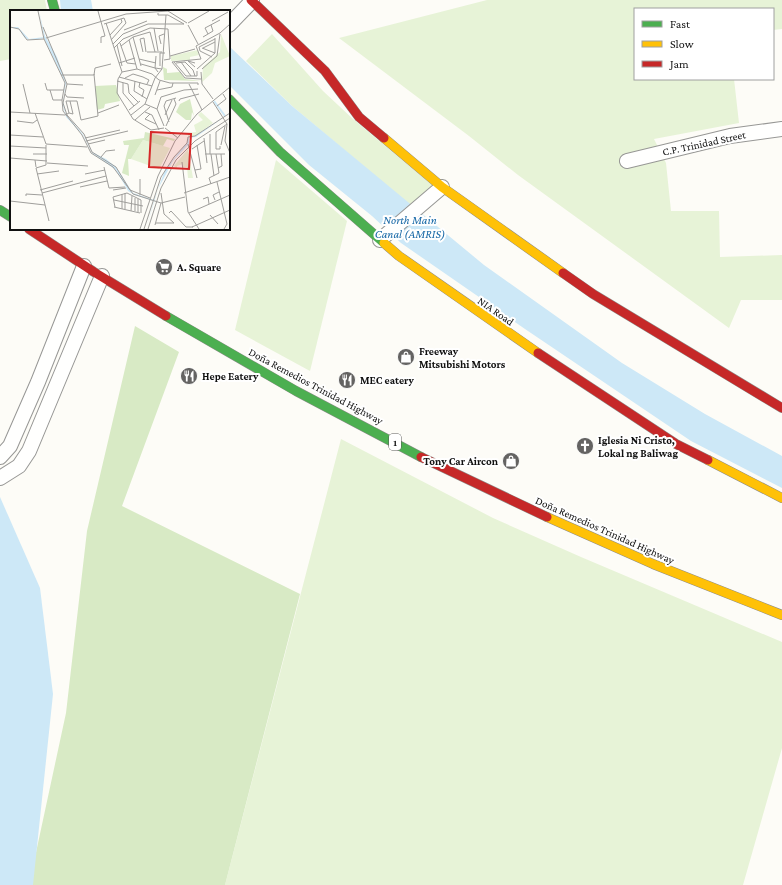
<svg xmlns="http://www.w3.org/2000/svg" width="782" height="885" font-family="'Crimson Pro',serif">
  <rect width="100%" height="100%" fill="#fdfcf7"/>
  <g fill="#e7f3d7">
    <polygon points="0,0 45,0 47,11 11,11 11,59 0,61"/>
    <polygon points="487,0 782,0 782,29 773,30 773,9 635,9 635,79 734,79 739,123 654,139 666,163 671,211 719,211 720,257 782,255 782,300 741,300 729,328 518,175 469,136 339,38"/>
    <polygon points="272,34 323,91 353,119 432,185 411,206 292,106 246,61"/>
    <polygon points="276,160 347,221 310,371 235,330"/>
    <polygon points="341,439 493,518 581,557 782,642 782,748 743,885 225,885"/>
  </g>
  <polygon fill="#d8eac5" points="135,326 179,352 122,506 300,594 225,885 29,885 66,713 87,531"/>
  <g fill="#cde8f7">
    <polygon points="60,0 91,0 93,11 61,11"/>
    <polygon points="229,46 292,106 484,265 622,363 705,414 782,456 782,488 691,441 525,329 401,243 372,216 309,165 229,85"/>
    <polygon points="0,497 40,588 53,694 33,885 0,885"/>
  </g>
  <g fill="none" stroke-linecap="round" stroke-linejoin="round">
    <g stroke="#979795" stroke-width="16">
      <g id="street">
        <polyline points="229,25 252,1"/>
        <polyline points="627,161 730,136 782,129"/>
        <polyline points="380,240 442,187"/>
        <polyline points="0,457 10,446 38,382 84,266"/>
        <polyline points="0,478 19,466 29,451 102,276"/>
      </g>
    </g>
    <g stroke="#8e8d8b" stroke-width="10">
      <g id="fast">
        <polyline points="52,0 55,11"/>
        <polyline points="229,99 280,152 384,243"/>
        <polyline points="0,210 11,217"/>
        <polyline points="166,316 296,391 421,457"/>
      </g>
    </g>
    <g stroke="#8e8d8b" stroke-width="10">
      <g id="slow">
        <polyline points="384,138 442,187 563,273"/>
        <polyline points="384,243 399,256 538,353"/>
        <polyline points="708,460 782,498"/>
        <polyline points="547,517 653,564 782,615"/>
      </g>
    </g>
    <g stroke="#8e8d8b" stroke-width="10">
      <g id="jam">
        <polyline points="251,0 325,71 359,117 384,138"/>
        <polyline points="29,229 94,272 166,316"/>
        <polyline points="563,273 593,294 782,408"/>
        <polyline points="538,353 676,444 708,460"/>
        <polyline points="421,457 547,517"/>
      </g>
    </g>
    <use href="#street" stroke="#fffffe" stroke-width="14"/>
    <use href="#fast" stroke="#4caf50" stroke-width="9"/>
    <use href="#slow" stroke="#ffc107" stroke-width="9"/>
    <use href="#jam" stroke="#c62828" stroke-width="9"/>
  </g>
  <defs>
    <g id="supermarket-disc" transform="scale(0.9)"><circle r="9.5" fill="#646362" stroke="#fff"/><path d="M-6-5.5h2.5l.6 2H6L4.5 2H-2.5L-4.4-4H-6ZM-1.5 3.2a1.3 1.3 0 1 0 .1 0ZM3 3.2a1.3 1.3 0 1 0 .1 0Z" fill="#fff"/></g>
    <g id="shop-disc" transform="scale(0.9)"><circle r="9.5" fill="#646362" stroke="#fff"/><path d="M-5-2.5h2.3a2.7 3.5 0 0 1 5.4 0H5L5.5 6h-11ZM-1.5-2.5h3a1.5 2.3 0 0 0-3 0Z" fill="#fff"/></g>
    <g id="restaurant-disc" transform="scale(0.9)"><circle r="9.5" fill="#646362" stroke="#fff"/><path d="M-5-6h1v4h1v-4h1v4h1v-4h1v5L-1.5 .5V6h-2V.5L-5-1ZM5-6V6H3V1.5H1.5Q1.5-4 5-6Z" fill="#fff"/></g>
    <g id="church-disc" transform="scale(0.9)"><circle r="9.5" fill="#646362" stroke="#fff"/><path d="M-1.2-6h2.4v3.5h3.3v2.4h-3.3V6h-2.4V-.1h-3.3v-2.4h3.3Z" fill="#fff"/></g>
  </defs>
  <g fill-rule="evenodd">
    <use href="#supermarket-disc" x="164" y="267"/>
    <use href="#shop-disc" x="406" y="357"/>
    <use href="#restaurant-disc" x="189" y="376"/>
    <use href="#restaurant-disc" x="347" y="380"/>
    <use href="#church-disc" x="585" y="446"/>
    <use href="#shop-disc" x="511" y="461"/>
  </g>
  <g text-anchor="middle" stroke-width="4" stroke-linejoin="round" paint-order="stroke">
    <rect fill="#fff" stroke="#585858" stroke-width="1" x="389" y="434" width="12" height="16" rx="3"/>
    <g font-size="10" font-weight="bold" fill="#111">
      <text x="395" y="446">1</text>
    </g>
    <g font-size="11" fill="#111" stroke="#fff">
      <text transform="translate(704 143) rotate(-12)" y="4">C.P. Trinidad Street</text>
      <text transform="translate(496 311) rotate(35)" y="4">NIA Road</text>
      <text transform="translate(316 386) rotate(28)" y="4">Doña Remedios Trinidad Highway</text>
      <text transform="translate(605 530) rotate(24)" y="4">Doña Remedios Trinidad Highway</text>
    </g>
    <g font-size="11" font-weight="bold" fill="#111" stroke="#fff" text-anchor="start">
      <text x="177" y="271">A. Square</text>
      <text x="419" y="355">Freeway<tspan x="419" dy="13">Mitsubishi Motors</tspan></text>
      <text x="202" y="380">Hepe Eatery</text>
      <text x="360" y="384">MEC eatery</text>
      <text x="598" y="444">Iglesia Ni Cristo,<tspan x="598" dy="13">Lokal ng Baliwag</tspan></text>
      <text x="498" y="465" text-anchor="end">Tony Car Aircon</text>
    </g>
    <g font-size="12" font-style="italic" fill="#1768a6" stroke="#fff">
      <text x="410" y="224">North Main<tspan x="410" dy="14">Canal (AMRIS)</tspan></text>
    </g>
  </g>
  <g transform="translate(10 10)">
    <rect width="220" height="220" fill="#fdfcf7"/>
    <path d="M211 24 220 46 205 53 202 63 192 72 193 57 210 42ZM188 40 189 45 180 47V50L161 51V46ZM191 102 203 113 185 126H178V123L186 122 184 115 193 110 188 105ZM133 130 160 138 149 159 121 149ZM178 139 183 168H178L177 157H173V154L167 156V159L164 156Z" fill="#e7f3d7"/>
    <path d="M153 57 157 59V63L170 62 175 69 191 71 154 70ZM106 75 110 91 95 94 94 98 87 100 85 76ZM180 89 184 106 182 102 181 110H176L166 102 170 94ZM135 122 165 129 164 131 157 129 153 136 133 130 121 149H118L119 166 112 163 119 135H114L113 131 134 128Z" fill="#d8eac5"/>
    <path d="M29 1 35 26 47 47 56 73 53 90 56 105 73 124 82 142 96 149 106 157 123 183 144 190 155 160 169 142 177 133 178 128 185 126 220 103 186 127 179 128V134L163 151 148 179 136 219 144 191 125 185 118 181 106 160 82 143 73 125 56 107 53 95 55 72 34 28 23 30 17 29 14 27 9 19 0 17H8L19 29 34 27Z" fill="#cde8f7"/>
    <path fill="none" stroke="#cde8f7" stroke-width="2" d="M204 91 215 106"/>
    <path fill="none" stroke="#9f9e9b" stroke-width="1" d="M28 1 34 29 55 73 52 90 53 101 72 125 81 143 103 157 123 184 151 193 175 187M88 1 95 26 91 27V33M202 11 218 2M96 13 112 62M178 13 199 1M94 14 114 8M178 15 188 34M0 17 9 19 17 30 34 29M33 17 57 74 53 93 57 105 74 124 82 142 106 157 120 180 140 188M144 18 148 41M114 20 137 11M198 24 195 18 210 10M100 25 112 12 111 9M123 27 131 56M193 27 203 21 201 15M36 28 116 4 158 1 177 13M101 30 116 13 114 8M119 30 127 59M110 33 117 53 126 54M103 34 113 24 138 14H174L158 5H148V3M151 34 149 26 154 24M107 35 112 56M111 36 123 27 140 22 145 42M104 38 113 29 140 18 158 19 160 49 154 50M192 38 205 43M193 38 205 32M133 42 130 29 134 28 136 42M137 42H152M146 46 145 58 152 59M160 46 185 39M202 47 190 41 189 37 205 29M129 49 146 53M164 52 176 66H187V61M171 52 181 66M109 53 125 48M166 53 175 52 183 60 185 66M131 54 145 58 148 62M150 56V43H155M185 57 178 51 185 53M187 59 205 43V28M192 59 207 46 210 24M112 62 108 69 107 83 123 109 141 120 154 118M112 62 127 59 142 64 149 70 160 73H188V75M191 62 192 74 203 89M51 65H84L85 58 101 54M109 67 142 76M115 68 123 64 133 67 139 70 137 74M191 69 175 68 162 52 191 49 186 36 210 23 220 14M107 71 118 74 119 83 128 92M125 71 124 81 137 89M130 72 129 77 134 80 132 87M35 73 37 80H54M113 73V83L124 96M13 74 20 103M57 74 73 75M179 74 192 100M40 80 43 90H52M147 80 162 77 163 73M55 84 57 87 74 88M145 85 150 71M56 91H67L71 110 88 106 84 64M169 91 170 89 189 84M203 92 217 114 215 131 220 143M135 94 147 99M207 96 216 89 213 84M119 100 130 91M0 102 55 105 59 103 56 91M135 102 142 105 149 120M25 103 36 134 77 137M59 103 63 104 60 91M88 103 109 95M140 104 135 109 146 114M121 105 135 94 145 68 152 59 156 5M155 105 162 90M125 110 140 97M7 111 23 113 27 110M159 112 154 96 156 91 166 88M154 116 147 99 151 87 174 80 188 79M156 116 166 94 164 89M155 118 168 128M200 124V144M0 125 33 127M75 128 110 120M194 128 197 153M76 131 118 121M78 134 95 130M178 134 187 168M36 135V155L26 158 39 211M211 135 215 116M0 136 36 138M210 136V139H206V122L217 114M182 139 194 131M23 144H37M195 144H215M201 144 204 166M91 147 96 141 105 140M0 148 25 150M172 152 178 202 189 219M37 153 78 156M26 157 25 150 37 151M94 157 99 178 115 177M208 158 212 156 211 144M185 160 191 159 187 135M27 164 49 161M75 164 95 160M130 169V185M207 172 217 214 214 219M201 174 199 168 209 163 206 144M70 177 97 171M30 180 63 171M103 180 116 178M32 183 96 166M174 183 220 167M16 186V184L32 185M193 189 198 187 199 194M104 190 133 196M205 190 203 185 209 182M0 191 35 195M104 197 130 203M105 197 103 187 117 183 131 190V203M112 199V184M115 199V183M121 201 122 186M125 201V188M128 202V189M159 203 161 201 176 217H183M179 203 220 185M200 205 208 214M146 213H164L154 204 151 183M145 215 151 193M182 217 220 200M130 219 148 166 165 131 187 104 220 77M134 219 151 167 164 147 177 133 178 127 185 126 220 103M138 219 151 178 166 150 185 131 220 108"/>
    <path fill="#d62828" fill-opacity="0.15" stroke="#d62828" stroke-width="2" d="M141 122 181 124 179 159 139 157Z"/>
    <rect width="220" height="220" fill="none" stroke="#111" stroke-width="2"/>
  </g>
  <rect x="634" y="8" width="140" height="72" fill="#ffffff" stroke="#a0a0a0"/>
  <rect x="642" y="21" width="20" height="6" fill="#4caf50" stroke="#a0a0a0"/>
  <text x="670" y="28" font-size="12" fill="#111111">Fast</text>
  <rect x="642" y="41" width="20" height="6" fill="#ffc107" stroke="#a0a0a0"/>
  <text x="670" y="48" font-size="12" fill="#111111">Slow</text>
  <rect x="642" y="61" width="20" height="6" fill="#c62828" stroke="#a0a0a0"/>
  <text x="670" y="68" font-size="12" fill="#111111">Jam</text>
</svg>
